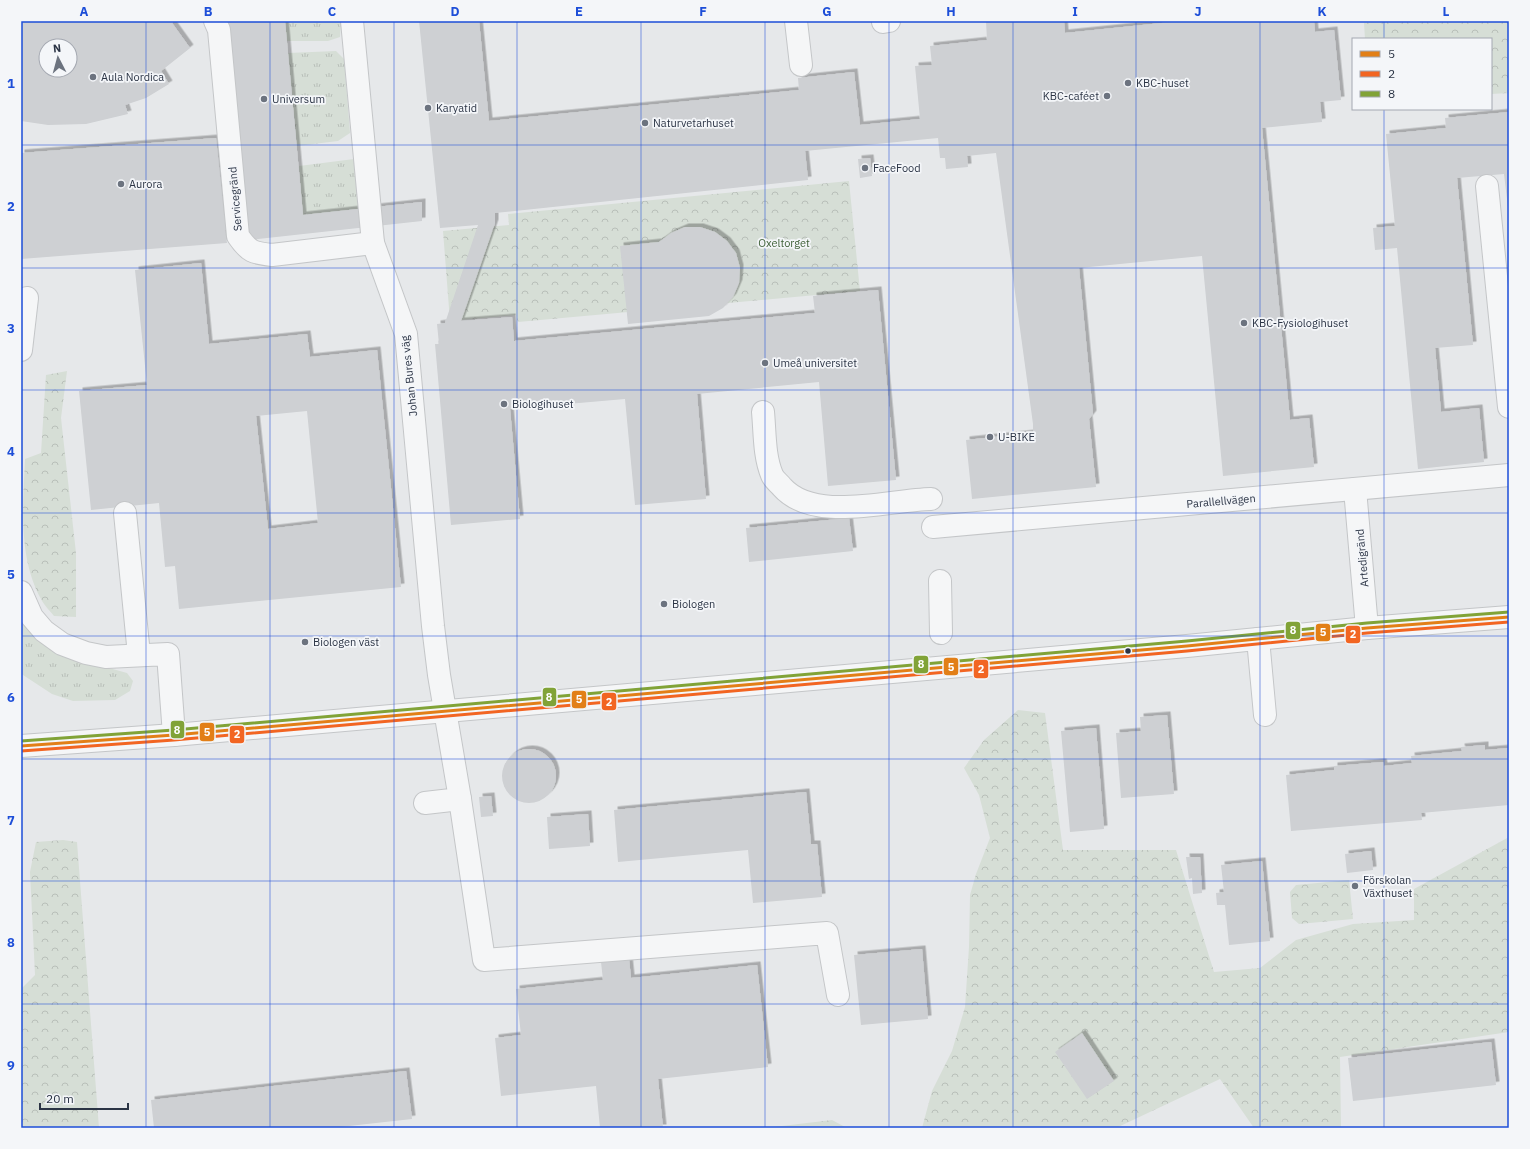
<svg xmlns="http://www.w3.org/2000/svg" width="1530" height="1149" font-family="'IBM Plex Sans',sans-serif">
  <defs>
    <pattern id="grass-tufts" width="24" height="20" patternUnits="userSpaceOnUse"><rect width="24" height="20" fill="#d6ded6"/><path d="M3 7l-1-3M5 7V3M7 7l1-3M15 17l-1-3M17 17v-4M19 17l1-3" fill="none" stroke="#b8bfb9"/></pattern>
    <pattern id="forest-crowns" width="20" height="18" patternUnits="userSpaceOnUse"><rect width="20" height="18" fill="#d6ded6"/><path d="M2 6a3 3 0 1 1 6 0M12 15a3 3 0 1 1 6 0" fill="none" stroke="#b8bfb9"/></pattern>
    <filter id="shadow"><feDropShadow dx="3.5" dy="-3.5" stdDeviation="0" flood-color="#0004"/></filter>
  </defs>
  <rect width="100%" height="100%" fill="#e6e8ea"/>
  <g fill="url(#grass-tufts)">
    <polygon points="285,21 341,21 340,37 328,41 287,41"/>
    <polygon points="336,51 344,59 350,133 338,141 297,146 288,53"/>
    <polygon points="354,159 359,209 303,215 299,166"/>
    <polygon points="21,612 95,664 127,673 133,681 130,691 115,700 73,701 52,694 23,675 21,674"/>
  </g>
  <g fill="url(#forest-crowns)">
    <polygon points="1380,21 1509,21 1509,93 1491,94 1491,39 1365,39 1364,23"/>
    <polygon points="849,181 860,291 518,322 516,315 450,321 443,231 509,225 508,214"/>
    <path d="M67 371 61 418 76 553V617L54 616C50 611 44 605 41 599 18 557 23 506 25 459L41 453 46 375Z"/>
    <polygon points="1018,710 1045,713 1063,850 1176,850 1214,972 1260,968 1296,940 1353,924 1414,920 1414,889 1509,837 1509,1032 1340,1057 1341,1128 1254,1128 1220,1079 1116,1128 922,1128 932,1091 952,1051 965,1007 969,947 970,895 976,874 990,838 979,795 964,768 984,740"/>
    <polygon points="63,840 77,842 99,1128 21,1128 21,989 35,975 30,872 36,842"/>
    <polygon points="1349,880 1353,919 1299,924 1292,918 1290,892 1296,885"/>
    <polygon points="832,1120 847,1128 765,1128"/>
  </g>
  <g fill="#ced0d3" fill-rule="evenodd" filter="url(#shadow)">
    <path d="M21 21H174L172 23 190 48 161 71 169 84 146 98 125 105 128 114 86 124 48 125 21 121ZM46 46H70V70H46Z"/>
    <polygon points="228,21 285,21 303,215 422,202 422,221 248,240 247,228 225,230 227,243 21,259 21,153 216,138 224,215 246,213"/>
    <polygon points="419,21 479,21 489,121 799,90 798,78 854,72 860,125 920,119 915,66 932,65 930,46 987,40 986,21 1064,21 1065,33 1181,21 1314,21 1315,32 1334,30 1341,100 1320,102 1322,122 1262,128 1290,420 1309,418 1314,467 1223,476 1202,256 1079,268 1093,414 1089,419 1096,487 972,499 966,440 1033,433 1033,424 996,153 967,156 968,167 946,169 945,158 940,158 938,138 805,151 808,180 495,213 495,223 461,321 512,317 514,341 815,313 813,296 878,290 896,480 828,486 819,382 697,394 706,499 635,505 625,399 510,409 520,519 451,525 435,344 439,344 437,324 445,323 478,225 440,228"/>
    <polygon points="1509,112 1509,216 1504,174 1457,178 1473,345 1435,348 1441,412 1479,408 1484,462 1418,469 1397,248 1375,250 1373,228 1395,226 1386,134 1446,128 1445,118"/>
    <polygon points="870,158 872,176 860,178 858,159"/>
    <polygon points="685,227 700,227 715,232 727,241 736,253 740,268 739,283 733,297 723,308 709,316 628,324 620,246 659,242 671,233"/>
    <path d="M201 263 209 344 307 334 310 357 377 350 401 587 179 609 175 566 165 567 159 503 91 510 79 391 147 385 135 270ZM307 411 318 523 268 529 256 416Z"/>
    <polygon points="849,518 853,551 749,562 746,528"/>
    <polygon points="1167,715 1174,794 1121,798 1116,733 1141,731 1140,717"/>
    <polygon points="1096,728 1104,829 1070,832 1061,731"/>
    <polygon points="1485,745 1485,750 1509,748 1509,805 1421,813 1422,820 1291,831 1286,775 1334,770 1334,766 1383,762 1384,766 1412,763 1411,756 1462,751 1461,747"/>
    <circle cx="529" cy="776" r="27"/>
    <polygon points="806,792 811,844 817,844 822,897 753,903 748,850 618,862 614,810"/>
    <polygon points="491,796 493,816 481,817 479,797"/>
    <polygon points="588,814 590,846 549,849 547,817"/>
    <polygon points="1371,851 1373,870 1347,873 1345,854"/>
    <polygon points="1186,857 1200,857 1202,893 1193,894 1192,878 1189,879"/>
    <polygon points="1262,861 1270,941 1229,945 1225,905 1217,905 1216,893 1224,892 1221,865"/>
    <polygon points="922,949 928,1019 861,1025 854,955"/>
    <polygon points="629,959 631,978 757,965 768,1067 658,1079 663,1128 600,1128 596,1086 501,1096 495,1038 521,1035 516,989 603,980 601,962"/>
    <polygon points="1082,1033 1114,1081 1087,1099 1055,1052"/>
    <polygon points="1491,1042 1496,1085 1353,1101 1348,1058"/>
    <polygon points="406,1071 412,1119 331,1128 154,1128 151,1100"/>
  </g>
  <g fill="none" stroke-linecap="round" stroke-linejoin="round">
    <g stroke="#c4c6c8" stroke-width="24">
      <g id="minor">
        <path d="M215 21 219 30 238 236C249 252 253 253 272 255L373 243"/>
        <polyline points="352,21 373,243 406,334 433,626 439,675 460,799 425,803"/>
        <polyline points="796,21 801,65"/>
        <polyline points="883,22 889,21"/>
        <polyline points="1487,186 1509,407"/>
        <polyline points="21,350 27,298"/>
        <path d="M763 412C765 433 764 456 772 475 774 480 779 483 782 487 814 523 888 500 931 499"/>
        <polyline points="1355,489 1367,628"/>
        <polyline points="125,513 139,655"/>
        <polyline points="933,527 1509,475"/>
        <polyline points="940,581 941,633"/>
        <polyline points="21,592 32,617 44,631 62,644 86,653 106,657 168,654 174,735"/>
        <polyline points="1258,639 1265,715"/>
        <polyline points="21,746 174,735 1187,646 1367,628 1509,617"/>
        <polyline points="460,799 484,960 827,933 838,995"/>
      </g>
    </g>
    <use href="#minor" stroke="#f5f6f7" stroke-width="22"/>
    <g stroke="#f4f6f9" stroke-width="6">
      <polyline id="bus-1" points="21,746 174,735 1187,646 1367,628 1509,617"/>
    </g>
    <g stroke="#f4f6f9" stroke-width="6">
      <polyline id="bus-2" points="21,751 174,740 1187,651 1367,633 1509,622"/>
    </g>
    <g stroke="#f4f6f9" stroke-width="6">
      <polyline id="bus-3" points="21,741 174,730 1187,641 1367,623 1509,612"/>
    </g>
    <use href="#bus-1" stroke="#e27f17" stroke-width="3"/>
    <use href="#bus-2" stroke="#f26522" stroke-width="3"/>
    <use href="#bus-3" stroke="#81a337" stroke-width="3"/>
  </g>
  <path fill="none" stroke="#1d4ed8" stroke-width="1" stroke-opacity="0.55" d="M146 21V1128M270 21V1128M394 21V1128M517 21V1128M641 21V1128M765 21V1128M889 21V1128M1013 21V1128M1136 21V1128M1260 21V1128M1384 21V39M1384 109V1128M21 145H1509M21 268H1509M21 390H1509M21 513H1509M21 636H1509M21 759H1509M21 881H1509M21 1004H1509"/>
  <g fill="#6c737f" stroke="#f4f6f9" stroke-width="1.5">
    <circle cx="93" cy="77" r="4"/>
    <circle cx="1128" cy="83" r="4"/>
    <circle cx="1107" cy="96" r="4"/>
    <circle cx="264" cy="99" r="4"/>
    <circle cx="428" cy="108" r="4"/>
    <circle cx="645" cy="123" r="4"/>
    <circle cx="865" cy="168" r="4"/>
    <circle cx="121" cy="184" r="4"/>
    <circle cx="1244" cy="323" r="4"/>
    <circle cx="765" cy="363" r="4"/>
    <circle cx="504" cy="404" r="4"/>
    <circle cx="990" cy="437" r="4"/>
    <circle cx="664" cy="604" r="4"/>
    <circle cx="305" cy="642" r="4"/>
    <circle cx="1355" cy="886" r="4"/>
  </g>
  <circle fill="#2b3445" stroke="#f4f6f9" stroke-width="1.5" cx="1128" cy="651" r="3.5"/>
  <g text-anchor="middle" stroke-width="3.5" stroke-linejoin="round" paint-order="stroke">
    <g font-size="11" fill="#2b3445" stroke="#f4f6f9" text-anchor="start">
      <text x="101" y="81">Aula Nordica</text>
      <text x="1136" y="87">KBC-huset</text>
      <text x="1099" y="100" text-anchor="end">KBC-caféet</text>
      <text x="272" y="103">Universum</text>
      <text x="436" y="112">Karyatid</text>
      <text x="653" y="127">Naturvetarhuset</text>
      <text x="873" y="172">FaceFood</text>
      <text x="129" y="188">Aurora</text>
      <text x="1252" y="327">KBC-Fysiologihuset</text>
      <text x="773" y="367">Umeå universitet</text>
      <text x="512" y="408">Biologihuset</text>
      <text x="998" y="441">U-BIKE</text>
      <text x="672" y="608">Biologen</text>
      <text x="313" y="646">Biologen väst</text>
      <text x="1363" y="884">Förskolan<tspan x="1363" dy="13">Växthuset</tspan></text>
    </g>
    <g font-size="11" fill="#2b3445" stroke="#f4f6f9">
      <text transform="translate(235 199) rotate(-95)" y="4">Servicegränd</text>
      <text transform="translate(409 376) rotate(-96)" y="4">Johan Bures väg</text>
      <text transform="translate(1221 501) rotate(-5)" y="4">Parallellvägen</text>
      <text transform="translate(1362 558) rotate(-95)" y="4">Artedigränd</text>
    </g>
    <g font-size="11" fill="#3f6138" stroke="#f4f6f9">
      <text x="784" y="247">Oxeltorget</text>
    </g>
  </g>
  <g stroke="#f4f6f9" stroke-width="1.5">
    <rect x="1285" y="621" width="16" height="19" rx="4" fill="#81a337"/>
    <rect x="1315" y="623" width="16" height="19" rx="4" fill="#e27f17"/>
    <rect x="1345" y="625" width="16" height="19" rx="4" fill="#f26522"/>
    <rect x="913" y="655" width="16" height="19" rx="4" fill="#81a337"/>
    <rect x="943" y="657" width="16" height="19" rx="4" fill="#e27f17"/>
    <rect x="973" y="659" width="16" height="20" rx="4" fill="#f26522"/>
    <rect x="542" y="687" width="15" height="20" rx="4" fill="#81a337"/>
    <rect x="571" y="690" width="16" height="19" rx="4" fill="#e27f17"/>
    <rect x="601" y="692" width="16" height="19" rx="4" fill="#f26522"/>
    <rect x="170" y="720" width="15" height="19" rx="4" fill="#81a337"/>
    <rect x="199" y="722" width="16" height="20" rx="4" fill="#e27f17"/>
    <rect x="229" y="725" width="16" height="19" rx="4" fill="#f26522"/>
  </g>
  <g font-size="11" text-anchor="middle" font-weight="bold" fill="#fff">
    <text x="1293" y="634">8</text>
    <text x="1323" y="636">5</text>
    <text x="1353" y="638">2</text>
    <text x="921" y="668">8</text>
    <text x="951" y="671">5</text>
    <text x="981" y="673">2</text>
    <text x="549" y="701">8</text>
    <text x="579" y="703">5</text>
    <text x="609" y="706">2</text>
    <text x="177" y="734">8</text>
    <text x="207" y="736">5</text>
    <text x="237" y="738">2</text>
  </g>
  <rect width="1530" height="1149" fill="none" stroke="#f4f6f9" stroke-width="44"/>
  <rect x="1352" y="38" width="140" height="72" fill="#f4f6f9" stroke="#a4a8b1"/>
  <rect x="1360" y="51" width="20" height="6" fill="#e27f17" stroke="#a4a8b1"/>
  <text x="1388" y="58" font-size="12" fill="#2b3445">5</text>
  <rect x="1360" y="71" width="20" height="6" fill="#f26522" stroke="#a4a8b1"/>
  <text x="1388" y="78" font-size="12" fill="#2b3445">2</text>
  <rect x="1360" y="91" width="20" height="6" fill="#81a337" stroke="#a4a8b1"/>
  <text x="1388" y="98" font-size="12" fill="#2b3445">8</text>
  <g transform="translate(58 58) rotate(354)"><circle r="19" fill="#f4f6f9" stroke="#a4a8b1"/>
  <path d="M0-3L7 15L0 10L-7 15Z" fill="#6c737f"/>
  <text y="-6" font-size="11" font-weight="bold" text-anchor="middle" fill="#2b3445">N</text>
  </g>
  <path d="M40 1103v6h88v-6" fill="none" stroke="#2b3445" stroke-width="2"/>
  <text x="46" y="1103" font-size="12" fill="#2b3445" stroke="#f4f6f9" stroke-width="3" paint-order="stroke">20 m</text>
  <rect x="22" y="22" width="1486" height="1105" fill="none" stroke="#1d4ed8" stroke-width="1.5"/>
  <g font-size="13" text-anchor="middle" font-weight="bold" fill="#1d4ed8">
    <text x="84" y="16">A</text>
    <text x="208" y="16">B</text>
    <text x="332" y="16">C</text>
    <text x="455" y="16">D</text>
    <text x="579" y="16">E</text>
    <text x="703" y="16">F</text>
    <text x="827" y="16">G</text>
    <text x="951" y="16">H</text>
    <text x="1075" y="16">I</text>
    <text x="1198" y="16">J</text>
    <text x="1322" y="16">K</text>
    <text x="1446" y="16">L</text>
    <text x="11" y="88">1</text>
    <text x="11" y="211">2</text>
    <text x="11" y="333">3</text>
    <text x="11" y="456">4</text>
    <text x="11" y="579">5</text>
    <text x="11" y="702">6</text>
    <text x="11" y="825">7</text>
    <text x="11" y="947">8</text>
    <text x="11" y="1070">9</text>
  </g>
</svg>
